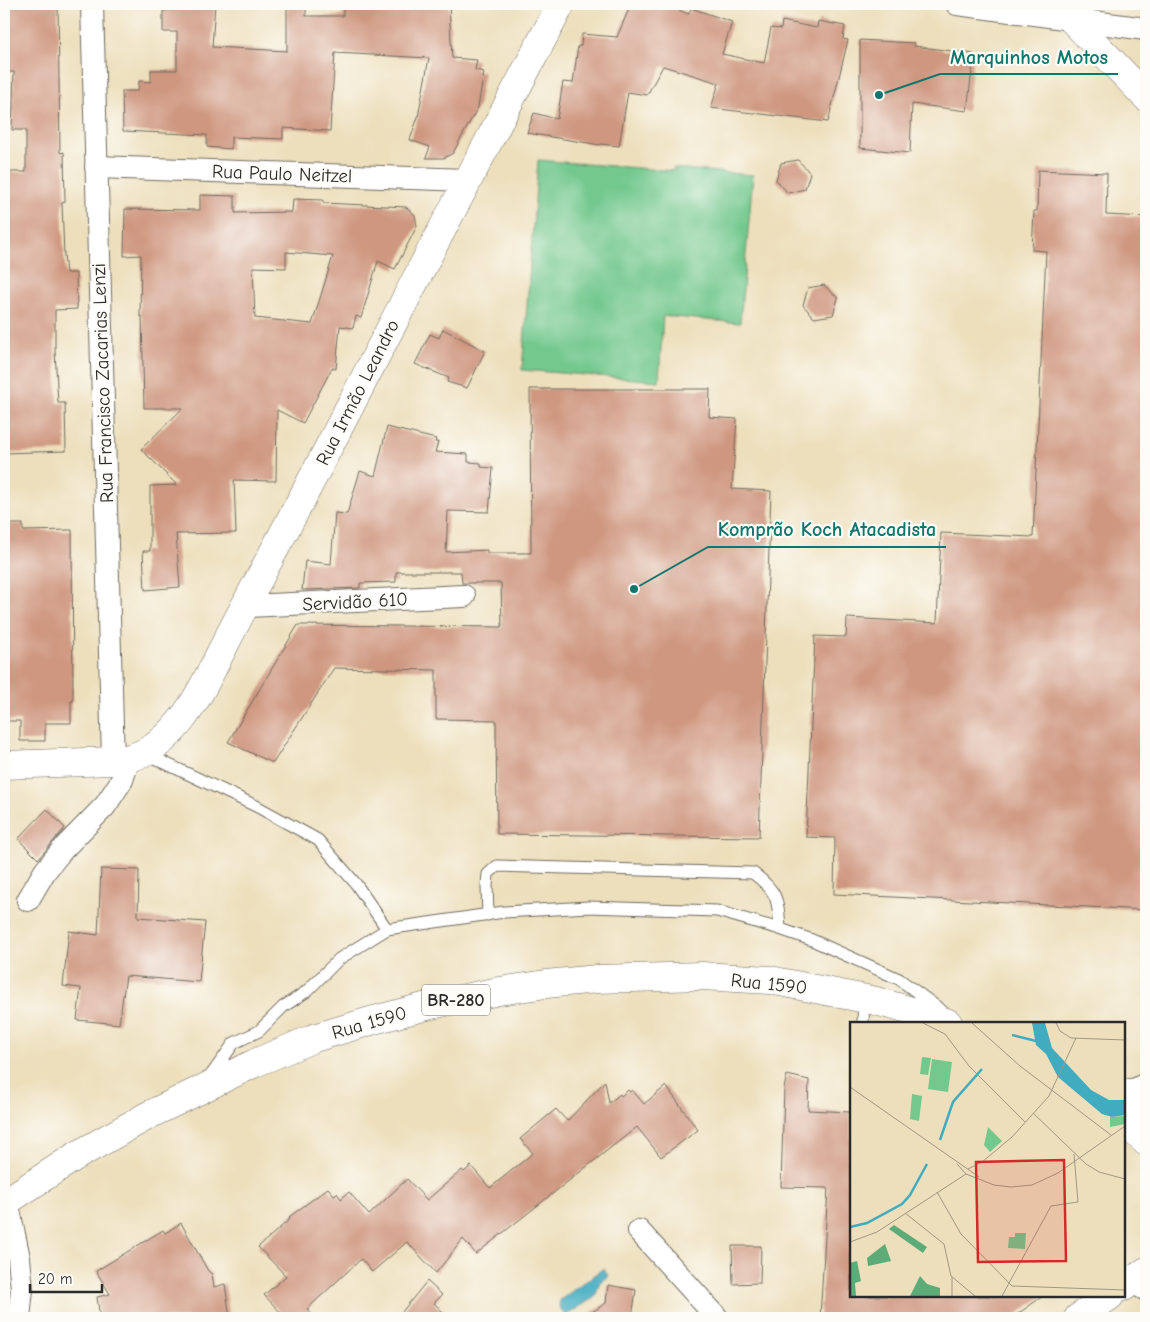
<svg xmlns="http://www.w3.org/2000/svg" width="1150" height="1322" font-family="'Comic Neue',sans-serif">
  <rect width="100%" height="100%" fill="#fdfcf7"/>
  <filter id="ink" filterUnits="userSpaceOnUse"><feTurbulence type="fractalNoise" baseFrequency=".02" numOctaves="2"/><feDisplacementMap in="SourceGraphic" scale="10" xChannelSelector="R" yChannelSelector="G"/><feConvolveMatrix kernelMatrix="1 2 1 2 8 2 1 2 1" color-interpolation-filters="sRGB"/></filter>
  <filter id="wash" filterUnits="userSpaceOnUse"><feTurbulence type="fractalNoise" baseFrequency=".0096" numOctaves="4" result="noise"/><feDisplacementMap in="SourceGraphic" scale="20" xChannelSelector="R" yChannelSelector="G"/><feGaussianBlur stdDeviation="1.12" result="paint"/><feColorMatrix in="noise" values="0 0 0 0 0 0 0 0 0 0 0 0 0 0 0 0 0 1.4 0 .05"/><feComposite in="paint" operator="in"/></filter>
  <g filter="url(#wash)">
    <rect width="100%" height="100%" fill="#eddfbc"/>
    <polygon fill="#72c88d" stroke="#4e7a5c" points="538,160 675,171 673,168 753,175 740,323 663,316 659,381 522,370"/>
    <polygon fill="#41abc0" stroke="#366b76" points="604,1268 608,1276 600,1282 595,1297 565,1316 559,1306 560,1300"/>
    <g id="blocks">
      <g fill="#cf9780" fill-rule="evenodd">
        <polygon points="4,4 58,4 60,153 64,152 65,202 62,203 64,255 66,273 76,273 77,309 55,310 55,351 58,403 65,403 66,451 4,453 4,172 26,172 26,130 12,130 14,72 8,72 8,70 4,70"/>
        <polygon points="175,4 215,4 212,47 287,51 287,4 306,4 306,16 343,16 343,4 449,4 452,58 477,60 475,70 484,72 478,107 453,153 444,158 426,158 430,147 410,140 418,117 429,58 335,53 330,131 283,128 283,139 231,137 231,149 207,147 207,135 123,131 122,91 138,91 139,81 151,82 151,70 177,70 177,32 163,32 163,11 176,10"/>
        <polygon points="631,4 663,4 689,14 691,8 732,22 722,54 764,63 771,28 781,29 782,21 817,28 818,21 845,26 843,39 848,40 828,122 711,108 719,83 663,66 647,95 628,92 619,146 600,144 600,145 527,133 534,113 557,119 563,82 573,83 578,46 581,46 582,34 617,37"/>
        <polygon points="860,40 914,43 914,46 974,54 967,111 912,104 910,153 860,148"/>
        <polygon points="798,160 810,173 805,189 788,193 776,180 781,163"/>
        <polygon points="1038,170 1107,173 1106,215 1146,217 1146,910 834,894 835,838 806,837 815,636 846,637 847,618 937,623 941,533 1033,537 1046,251 1032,250 1034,211 1037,211"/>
        <path d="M200 195 235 196V213L292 212 293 199 323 200V203L406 207 415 215 417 226 395 269 378 261 361 318 356 316 353 328 340 326 336 369 332 368 303 423 277 410 276 481 234 480 236 533 176 534 180 587 145 590 143 551H150V486L177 485 141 449 183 408H144L142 316H140L141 255 124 256 125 209 200 210ZM286 252 333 256 312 324 255 318 253 267 286 268Z"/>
        <polygon points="824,285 838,298 833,315 814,318 803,305 808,288"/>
        <polygon points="443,329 485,351 467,388 447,382 449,378 415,364 430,334 439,338"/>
        <polygon points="530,389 710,389 709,417 737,419 732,489 771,491 759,837 497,834 496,720 436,719 436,670 334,668 273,763 228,742 298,625 502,627 501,583 462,583 461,572 396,572 396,582 360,583 360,588 302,590 305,561 331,564 335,513 347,514 360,471 375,476 387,427 436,439 435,442 438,442 435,452 468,454 468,462 481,463 481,467 493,468 489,512 448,511 446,552 487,550 487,553 531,553"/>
        <polygon points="4,524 23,524 23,531 72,530 73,702 71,701 71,723 45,723 45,741 20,741 20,721 4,721"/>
        <polygon points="47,809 65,828 38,859 18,839"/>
        <polygon points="101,869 139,870 138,917 205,922 199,982 126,976 119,1024 77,1020 81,988 63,986 69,931 98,935"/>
        <polygon points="787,1075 809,1080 808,1110 851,1112 851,1296 1043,1296 1012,1318 820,1318 828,1188 781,1187 784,1088"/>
        <polygon points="605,1081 609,1103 620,1094 621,1096 628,1090 630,1092 632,1090 644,1104 666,1086 698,1130 661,1157 637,1127 476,1254 463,1239 436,1273 407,1242 372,1272 361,1259 307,1309 315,1318 286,1318 264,1295 286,1276 258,1247 290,1219 289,1217 328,1188 334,1195 337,1193 341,1199 349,1192 369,1215 407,1179 427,1200 462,1170 464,1172 471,1166 490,1188 533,1153 520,1139 556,1109 567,1121"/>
        <polygon points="181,1223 208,1271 212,1274 214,1287 225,1284 230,1318 100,1318 97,1297 110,1294 96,1271 163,1230 165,1233"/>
        <polygon points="732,1246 761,1246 760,1283 733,1284"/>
        <polygon points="427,1281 442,1295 434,1303 449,1318 397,1318"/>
        <polygon points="608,1285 636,1290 632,1318 583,1318 606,1303"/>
      </g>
    </g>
  </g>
  <g filter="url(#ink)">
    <use href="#blocks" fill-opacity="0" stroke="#6f6a5e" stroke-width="1"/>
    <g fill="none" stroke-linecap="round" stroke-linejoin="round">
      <g stroke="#6f6a5e" stroke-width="13">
        <g id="lane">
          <polyline points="146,754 256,806 318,840 356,884 387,929"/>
          <path d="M488 915 487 886 488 874 497 866 753 873C778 892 778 899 780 929"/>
          <polyline points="863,1023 864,998"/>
          <polyline points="209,1078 234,1043 259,1031 283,1007 307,991 339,959 387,929 504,912 588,907 717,911 780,929 812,940 899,979 941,1010"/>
          <polyline points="1128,1286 1146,1296"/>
        </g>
      </g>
      <g stroke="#6f6a5e" stroke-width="24">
        <g id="street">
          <polyline points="92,4 113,761"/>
          <polyline points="957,4 1146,29"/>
          <polyline points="96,167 467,180"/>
          <polyline points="246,606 464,596"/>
          <polyline points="28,900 45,871 63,849 105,806 122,780 129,759"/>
          <polyline points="1124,1091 1136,1089 1146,1084"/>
          <polyline points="7,1201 19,1258 22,1289 19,1318"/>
          <polyline points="639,1231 714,1314 717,1318"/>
        </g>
      </g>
      <g stroke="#6f6a5e" stroke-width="29">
        <g id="secondary">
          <polyline points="1057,4 1146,97"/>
          <path d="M4 765 113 761C143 758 161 745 180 722 199 698 211 671 225 644 252 591 281 538 309 485 392 324 476 164 561 4"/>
          <polyline points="1124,1287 1146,1271"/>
          <polyline points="1078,1318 1110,1296"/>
        </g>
      </g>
      <g stroke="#6f6a5e" stroke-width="29">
        <g id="highway">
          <polyline points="1124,1098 1146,1105"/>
          <polyline points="1124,1121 1146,1142"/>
          <polyline points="4,1203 76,1156 149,1115 255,1063 314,1038 374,1020 431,1005 499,991 546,984 597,979 702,976 770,980 876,1001 926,1015 948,1023"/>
        </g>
      </g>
      <use href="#lane" stroke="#fff" stroke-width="11"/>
      <use href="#street" stroke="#fff" stroke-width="22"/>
      <use href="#secondary" stroke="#fff" stroke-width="28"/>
      <use href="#highway" stroke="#fff" stroke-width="28"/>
    </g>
  </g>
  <g text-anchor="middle" stroke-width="4.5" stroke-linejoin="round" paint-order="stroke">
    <rect fill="#fdfcf7" stroke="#6a6a68" stroke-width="1" x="422" y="984.5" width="68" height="31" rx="4"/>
    <g font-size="18" font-weight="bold" fill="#2b2b2b">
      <text x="456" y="1006">BR-280</text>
    </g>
    <g font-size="19" fill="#2b2b2b" stroke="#fdfcf7">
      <text transform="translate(282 173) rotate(2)" y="7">Rua Paulo Neitzel</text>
      <text transform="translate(102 383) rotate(-92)" y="7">Rua Francisco Zacarias Lenzi</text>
      <text transform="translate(357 392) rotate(-63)" y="7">Rua Irmão Leandro</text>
      <text transform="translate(355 601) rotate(-3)" y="7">Servidão 610</text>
      <text transform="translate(769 983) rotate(6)" y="7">Rua 1590</text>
      <text transform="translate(369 1022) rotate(-16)" y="7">Rua 1590</text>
    </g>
  </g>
  <g transform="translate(850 1022)">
    <rect width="275" height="275" fill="#eddfbc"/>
    <path d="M72 35 81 36 78 53 70 52ZM82 37 102 40 98 70 78 67ZM62 72 72 74 69 99 60 97ZM274 94 275 102 260 105V95ZM138 105 152 119 140 130 134 123ZM165 211H176L175 227 158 226 159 215H165Z" fill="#72c88d"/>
    <path d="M44 203 77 225 73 231 39 207ZM35 222 41 239 18 244 17 236ZM7 239 11 259 5 261 6 274H0V241ZM70 254 77 262 90 266V274H60Z" fill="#5dac78"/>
    <path d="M182 1H195L202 26 241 68 259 78H275V93L262 95 252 92 208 55 196 32 186 23Z" fill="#41abc0"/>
    <path fill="none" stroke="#41abc0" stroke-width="2.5" d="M162 13 190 20M90 118 103 80 132 47M0 205 17 201 52 182 60 173 77 142"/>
    <path fill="none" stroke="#9f9782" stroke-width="1" d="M73 1 95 12 119 44 175 100M122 1 170 44 261 113M206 1 210 9 221 16 275 18M0 65 129 155M183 91 236 142 249 150 275 157M107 142 116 152 144 163 161 165 182 163 208 151 275 104M118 147 132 140 162 115 199 74 226 16M87 170 111 212 162 264 275 268M55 191 94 222 101 254 125 274M0 220 27 210 116 152M102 274V255M152 274 201 184 228 180 224 132"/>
    <path fill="#d62828" fill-opacity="0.15" stroke="#d62828" stroke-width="2.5" d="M214 138 216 239 128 240 126 140Z"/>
    <rect width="275" height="275" fill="none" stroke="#2b2b2b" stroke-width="2.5"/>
  </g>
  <path fill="none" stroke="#0f766e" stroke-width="2" d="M879 95L940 74H1118M634 589L708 547H946"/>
  <g fill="#0f766e" stroke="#fdfcf7" stroke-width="2">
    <circle cx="879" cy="95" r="5"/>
    <circle cx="634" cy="589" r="5"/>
  </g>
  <g font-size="20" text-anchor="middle" font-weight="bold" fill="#0f766e" stroke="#fdfcf7" stroke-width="4.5" stroke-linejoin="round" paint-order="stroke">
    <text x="1029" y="64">Marquinhos Motos</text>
    <text x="827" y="536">Komprão Koch Atacadista</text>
  </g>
  <rect width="1150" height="1322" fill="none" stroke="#fdfcf7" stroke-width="20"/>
  <path d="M30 1284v8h72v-8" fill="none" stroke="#2b2b2b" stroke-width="2.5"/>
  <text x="38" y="1284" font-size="15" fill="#2b2b2b" stroke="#fdfcf7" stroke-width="4" paint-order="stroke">20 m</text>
</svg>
